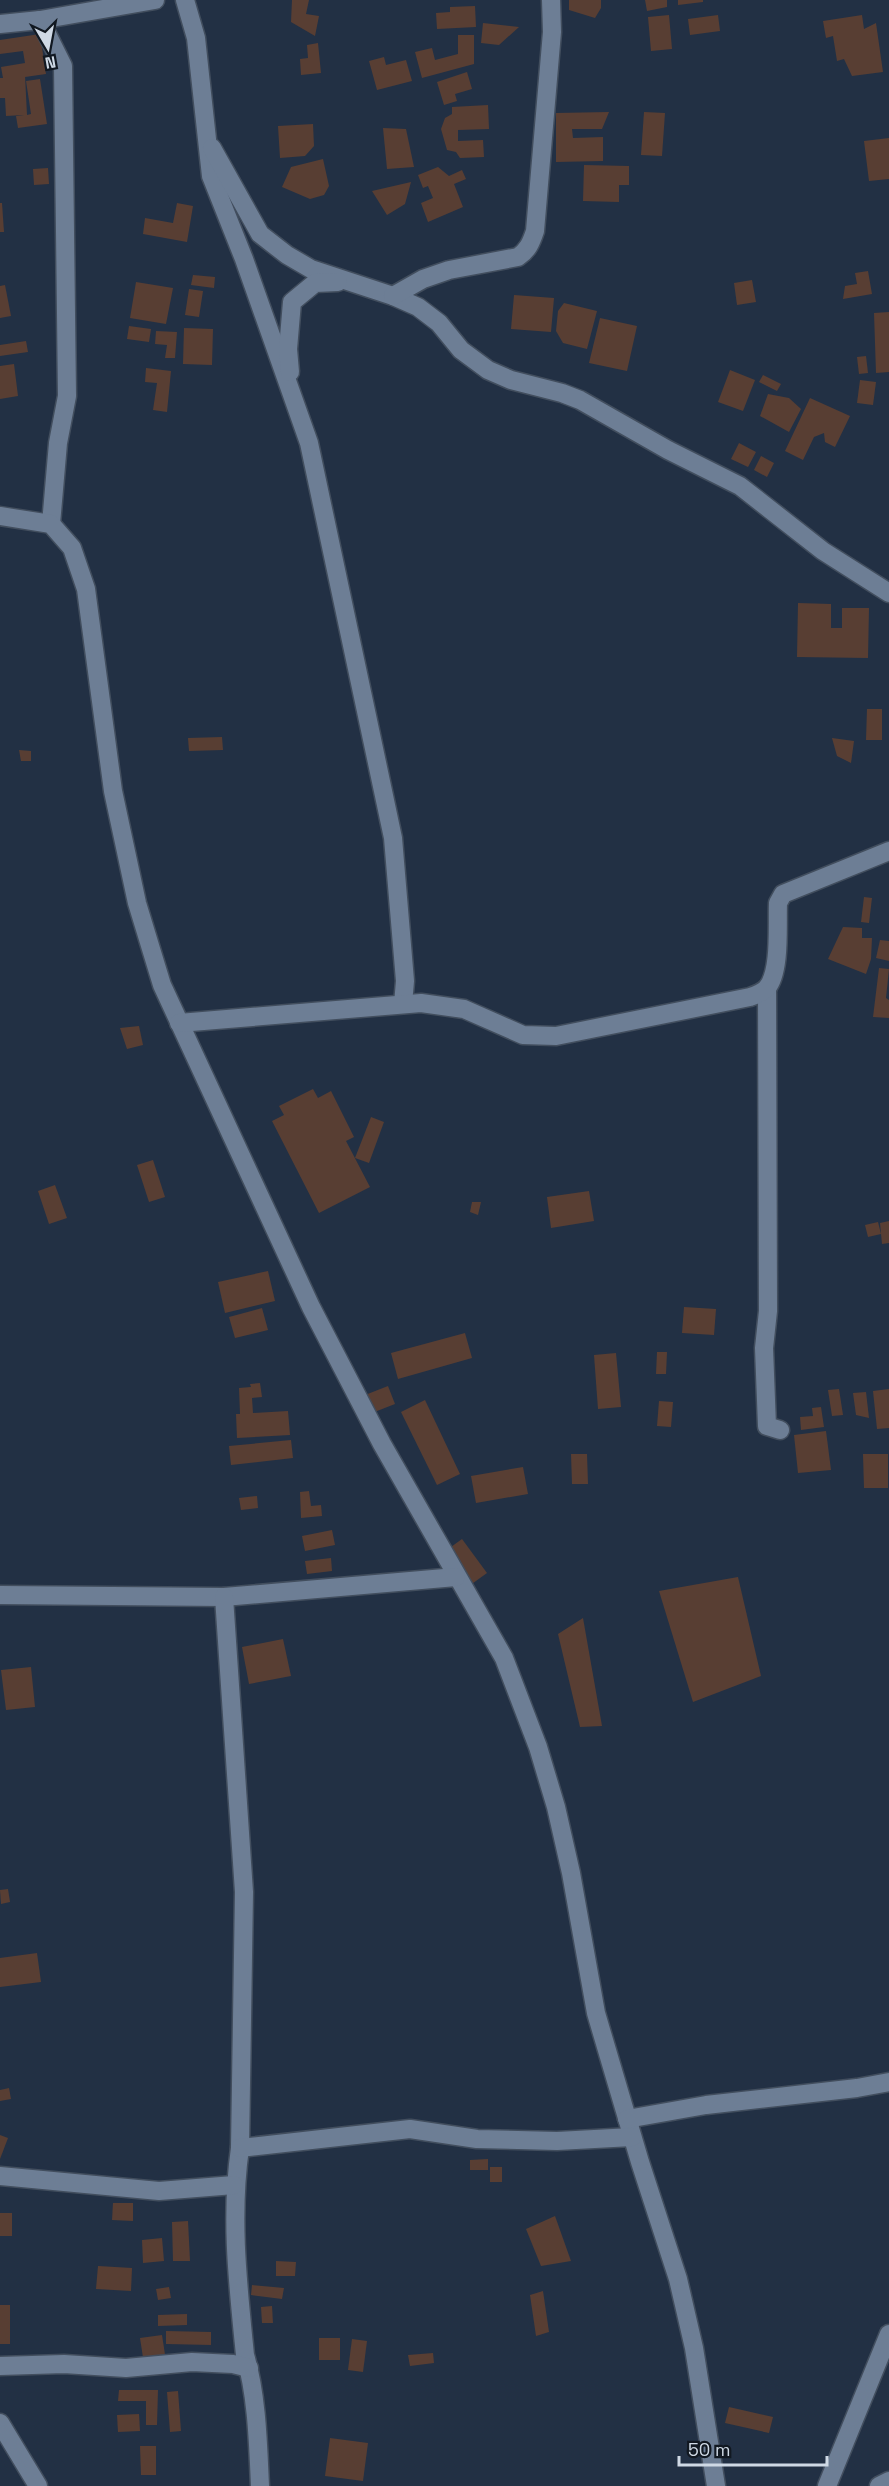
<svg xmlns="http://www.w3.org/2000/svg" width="889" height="2486" font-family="'Space Grotesk',sans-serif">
  <rect width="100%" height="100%" fill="#223044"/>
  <g fill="#583e33">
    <polygon points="292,0 309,0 306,14 319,16 315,36 291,22"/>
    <polygon points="569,0 601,0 601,8 595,18 569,10"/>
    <polygon points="645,0 667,0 667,7 647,11"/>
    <polygon points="678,0 703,0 703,2 678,5"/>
    <polygon points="475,6 476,27 437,29 436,13 450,12 450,7"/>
    <polygon points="669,15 672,49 651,51 648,17"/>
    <polygon points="718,15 720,31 690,35 688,19"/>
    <polygon points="862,15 864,29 876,23 883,72 852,76 844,59 837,61 833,36 826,38 823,21"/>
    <polygon points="483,23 519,27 499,45 481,43"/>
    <polygon points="40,34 46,74 25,77 25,75 27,115 31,114 26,81 40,79 47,124 18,128 16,116 24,115 6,116 5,98 0,98 0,78 3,78 1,67 25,63 23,51 0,54 0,40"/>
    <polygon points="458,35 474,35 474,64 422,78 415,52 432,48 435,60 458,54"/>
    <polygon points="318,43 321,73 301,75 300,59 308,58 307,45"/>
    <polygon points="384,57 386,65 406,60 412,81 377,90 369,61"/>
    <polygon points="467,72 472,89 455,94 457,101 444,105 437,82"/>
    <polygon points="488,105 489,129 458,130 458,141 483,140 484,157 460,158 456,152 447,150 441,129 445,118 452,114 452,107"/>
    <polygon points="609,112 602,129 572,129 573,138 603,137 603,161 556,162 556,113"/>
    <polygon points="644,112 665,113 662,156 641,155"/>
    <polygon points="313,124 314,146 305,156 280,158 278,126"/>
    <polygon points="383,128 406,129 414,167 387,169"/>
    <polygon points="889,138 889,179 869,181 864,141"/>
    <polygon points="323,159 329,186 324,195 310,199 282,187 291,167"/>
    <polygon points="584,165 629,166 629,185 619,185 619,202 583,201"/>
    <polygon points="438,167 449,176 462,170 466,179 454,184 463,207 428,222 421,203 433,198 428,186 423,188 418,175"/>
    <polygon points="48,168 49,184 34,185 33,169"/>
    <polygon points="411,182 405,204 387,215 372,191"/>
    <polygon points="0,203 2,203 4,232 0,232"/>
    <polygon points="177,203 193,206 187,242 143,234 145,218 173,223"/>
    <polygon points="868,271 872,294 843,299 845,286 857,284 855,273"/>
    <polygon points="193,275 215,277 214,288 191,285"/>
    <polygon points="752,280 756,302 737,305 734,283"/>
    <polygon points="136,282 173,288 166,324 130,318"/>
    <polygon points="5,285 11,316 0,318 0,286"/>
    <polygon points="189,289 203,291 199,317 185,315"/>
    <polygon points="514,295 554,298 551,332 511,329"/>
    <polygon points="564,303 597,311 587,349 563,343 556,331 558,311"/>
    <polygon points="889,312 889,372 876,373 874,313"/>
    <polygon points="600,318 637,326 627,371 589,363"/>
    <polygon points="129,326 151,329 149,342 127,339"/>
    <polygon points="184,328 213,329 212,365 183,364"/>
    <polygon points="156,331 177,332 175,358 165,358 167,345 155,344"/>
    <polygon points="26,341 28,352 0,356 0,345"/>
    <polygon points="866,356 868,373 859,374 857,357"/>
    <polygon points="14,364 18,396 0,399 0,366"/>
    <polygon points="146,368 171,371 167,412 153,410 157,383 145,382"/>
    <polygon points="730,370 755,380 743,411 718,402"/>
    <polygon points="763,375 781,384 777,391 759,382"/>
    <polygon points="860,380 876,382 873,405 857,403"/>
    <polygon points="768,394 789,398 801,409 789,432 760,416"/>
    <polygon points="810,398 850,416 835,447 825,442 824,433 814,437 803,460 785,451"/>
    <polygon points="739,443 756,452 748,467 731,459"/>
    <polygon points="761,456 774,463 767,477 754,470"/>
    <polygon points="798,603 831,604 831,628 842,628 842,608 869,608 868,658 797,657"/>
    <polygon points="867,709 882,709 882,740 866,740"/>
    <polygon points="222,737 223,750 189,751 188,738"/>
    <polygon points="832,738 854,741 851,763 837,756"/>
    <polygon points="19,750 31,751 31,761 21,761"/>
    <polygon points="864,897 872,898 869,923 861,922"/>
    <polygon points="843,927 862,928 862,938 872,938 871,959 866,974 828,959"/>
    <polygon points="880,940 889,941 889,961 876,958"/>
    <polygon points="879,968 889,969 886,998 889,1000 889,1018 873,1017"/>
    <polygon points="139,1026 143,1045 127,1049 120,1028"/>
    <polygon points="313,1089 318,1098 331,1091 354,1137 346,1141 370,1187 319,1213 272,1121 284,1115 279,1106"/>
    <polygon points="371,1117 384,1122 369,1163 355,1158"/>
    <polygon points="153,1160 165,1197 149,1202 137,1165"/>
    <polygon points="55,1185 67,1218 49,1224 38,1191"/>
    <polygon points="589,1191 594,1221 551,1228 547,1197"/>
    <polygon points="472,1202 481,1202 478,1215 470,1212"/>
    <polygon points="889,1221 889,1243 882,1244 880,1223"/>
    <polygon points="878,1222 881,1234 868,1237 865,1225"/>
    <polygon points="268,1271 275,1301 225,1313 218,1282"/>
    <polygon points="684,1307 716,1309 714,1335 682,1333"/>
    <polygon points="262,1308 268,1330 235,1338 229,1317"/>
    <polygon points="465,1333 472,1358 398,1379 391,1353"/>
    <polygon points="657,1352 667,1352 666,1374 656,1374"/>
    <polygon points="616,1353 621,1407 598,1409 594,1355"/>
    <polygon points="260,1383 262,1397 252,1398 253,1413 288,1411 290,1435 237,1438 236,1414 240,1414 239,1388 251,1387 250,1384"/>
    <polygon points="388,1386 395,1404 372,1413 365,1395"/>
    <polygon points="839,1389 843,1415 832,1416 828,1390"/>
    <polygon points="889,1389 889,1428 877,1429 873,1391"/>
    <polygon points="866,1392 869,1418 856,1415 853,1393"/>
    <polygon points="425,1400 460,1474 437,1485 401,1412"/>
    <polygon points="659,1401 673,1402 671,1427 657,1426"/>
    <polygon points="821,1407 824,1427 801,1430 800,1417 813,1416 812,1408"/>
    <polygon points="826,1431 831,1470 798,1473 794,1435"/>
    <polygon points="291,1440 293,1458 231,1465 229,1446"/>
    <polygon points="571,1454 587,1454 588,1484 572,1484"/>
    <polygon points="863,1454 888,1454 888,1488 864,1488"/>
    <polygon points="523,1467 528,1494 476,1503 471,1476"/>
    <polygon points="309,1491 311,1506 321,1505 322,1516 301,1518 300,1492"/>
    <polygon points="257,1496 258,1508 241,1510 239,1498"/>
    <polygon points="332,1530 335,1545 305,1551 302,1536"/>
    <polygon points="462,1539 487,1573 469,1586 444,1552"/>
    <polygon points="331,1558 332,1571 307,1574 305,1561"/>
    <polygon points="738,1577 761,1676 693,1702 659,1591"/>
    <polygon points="583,1618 602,1726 580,1727 558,1634"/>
    <polygon points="283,1639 291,1676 249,1684 242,1647"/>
    <polygon points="31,1667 35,1707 6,1710 1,1670"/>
    <polygon points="8,1889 10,1902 1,1904 0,1890"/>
    <polygon points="37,1953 41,1982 0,1987 0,1958"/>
    <polygon points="9,2088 11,2099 0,2101 0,2090"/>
    <polygon points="0,2135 8,2138 0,2159"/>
    <polygon points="488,2159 488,2170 470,2170 470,2160"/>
    <rect x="490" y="2167" width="12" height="15"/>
    <polygon points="113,2203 133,2203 133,2221 112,2220"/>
    <rect x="0" y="2213" width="12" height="23"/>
    <polygon points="555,2216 571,2261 541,2266 526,2229"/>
    <polygon points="188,2221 190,2261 173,2261 172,2222"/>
    <polygon points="162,2238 164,2261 143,2263 142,2240"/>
    <polygon points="276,2261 296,2262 295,2276 276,2276"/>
    <polygon points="98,2266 132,2268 131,2291 96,2289"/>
    <polygon points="252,2285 284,2288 282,2299 251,2295"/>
    <polygon points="169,2287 171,2298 158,2300 156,2289"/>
    <polygon points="543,2291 549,2332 536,2336 530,2295"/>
    <rect x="0" y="2305" width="10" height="39"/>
    <polygon points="272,2306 273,2323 262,2323 261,2307"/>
    <polygon points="187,2314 187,2325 158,2326 158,2315"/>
    <polygon points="166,2331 211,2332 211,2345 166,2344"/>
    <polygon points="162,2335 166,2361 144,2364 140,2338"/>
    <rect x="319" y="2338" width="21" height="22"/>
    <polygon points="352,2339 367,2341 363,2372 348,2370"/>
    <polygon points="433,2353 434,2363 410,2366 408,2355"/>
    <polygon points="119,2390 158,2390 157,2425 146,2425 146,2401 118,2401"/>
    <polygon points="178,2391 181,2431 170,2432 167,2392"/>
    <polygon points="729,2407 773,2417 769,2433 725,2423"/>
    <polygon points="139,2414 140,2431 118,2432 117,2415"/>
    <polygon points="330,2438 368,2443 363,2481 325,2476"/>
    <polygon points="140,2446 156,2446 156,2475 141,2475"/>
  </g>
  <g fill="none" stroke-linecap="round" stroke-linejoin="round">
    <g stroke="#424e5e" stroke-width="21">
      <g id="minor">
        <polyline points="185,0 196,38 211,176 244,259 309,443 393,838 405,981 403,1004"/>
        <polyline points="40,20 63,66 67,396 58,443 51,524"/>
        <polyline points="0,24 40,20 155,0"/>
        <polyline points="212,148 260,234 287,255 311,269 393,296 418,307 439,323 461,350 488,370 511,380 562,393 580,400 668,450 740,486 823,551 889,593"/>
        <path d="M393 296 423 279 449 270 518 257C528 250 531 243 535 231L552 32 551 0"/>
        <polyline points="290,372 288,349 292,302 315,283 338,282"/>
        <polyline points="0,516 51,524 72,548 86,589 113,791 137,903 162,985 311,1307 382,1444 504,1658 538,1747 556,1807 571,1873 596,2013 640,2162 678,2279 694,2348 716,2486"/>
        <polyline points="767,988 768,1311 764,1348 767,1426 780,1430"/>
        <path d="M179 1023 421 1003 464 1009 523 1035 556 1036 750 997C756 995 762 993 767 988 781 971 777 925 778 903L783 894 889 851"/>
        <polyline points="0,1595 224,1597 456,1577"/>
        <path d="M224 1597 244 1892 240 2148C230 2218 238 2285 245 2355 257 2396 258 2443 260 2486"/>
        <polyline points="627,2119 706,2105 857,2088 889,2082"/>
        <polyline points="240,2148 410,2129 477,2139 557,2141 632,2137"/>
        <polyline points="0,2176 159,2191 234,2185"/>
        <polyline points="0,2366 64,2364 126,2368 192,2362 233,2364 249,2368"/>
        <polyline points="0,2423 38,2486"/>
        <polyline points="827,2486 889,2334"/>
        <polyline points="879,2486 889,2481"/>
      </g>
    </g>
    <use href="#minor" stroke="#6d7e95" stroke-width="18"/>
  </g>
  <g transform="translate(48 48) rotate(170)" stroke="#111821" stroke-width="4.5" paint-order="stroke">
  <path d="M0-4.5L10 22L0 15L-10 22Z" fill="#cfd9e5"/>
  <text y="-9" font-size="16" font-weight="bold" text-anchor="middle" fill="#cfd9e5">N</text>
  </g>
  <path d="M679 2456v9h148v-9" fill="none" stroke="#cfd9e5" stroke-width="3"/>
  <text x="688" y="2456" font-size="18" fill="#cfd9e5" stroke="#111821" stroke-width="4.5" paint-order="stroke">50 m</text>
</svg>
